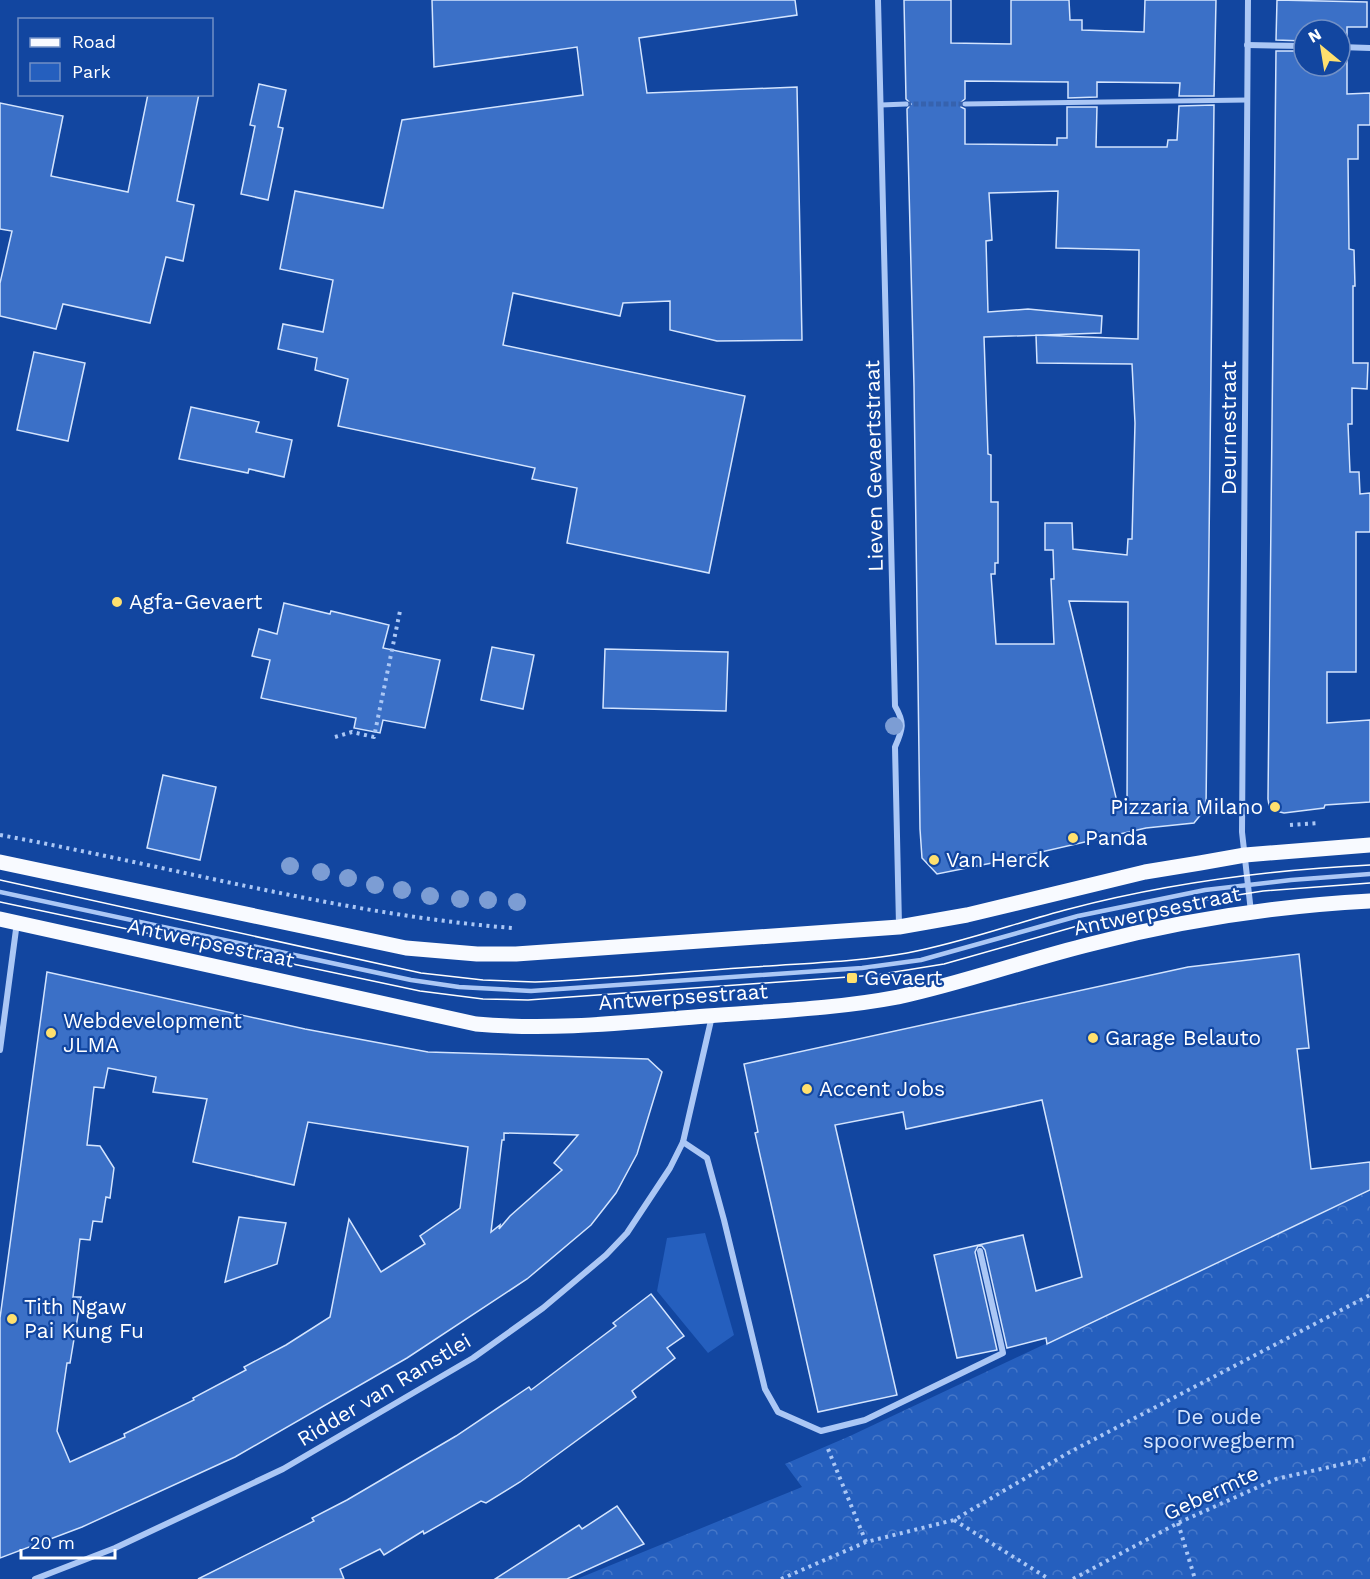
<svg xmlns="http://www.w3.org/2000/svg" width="1370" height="1579" font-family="'Work Sans',sans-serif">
  <defs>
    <pattern id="forest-crowns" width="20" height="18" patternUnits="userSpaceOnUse" patternTransform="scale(1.5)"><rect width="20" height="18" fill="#255fbe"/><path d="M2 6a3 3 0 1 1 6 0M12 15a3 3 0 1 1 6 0" fill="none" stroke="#4677c8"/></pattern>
  </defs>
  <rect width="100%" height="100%" fill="#1246a0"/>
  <polygon fill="#255fbe" points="705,1233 734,1335 708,1353 657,1291 667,1238"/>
  <polygon fill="url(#forest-crowns)" points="1370,1191 1370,1579 577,1579 802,1487 785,1464 850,1436"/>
  <g fill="#3b70c7" stroke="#d3e4fe" stroke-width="1.5" fill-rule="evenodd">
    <polygon points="432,0 795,0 797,15 639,38 647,93 797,87 802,340 717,341 670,330 670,301 623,303 620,316 513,293 503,345 745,396 709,573 567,543 577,488 532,479 535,468 338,426 348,379 315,370 317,358 278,349 283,324 323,332 333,280 280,269 295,191 383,208 402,120 583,95 577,47 434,67"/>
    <path d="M904 0H951V43L1011 44V0H1069L1070 20H1082V30L1144 32 1145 0H1216L1214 96H1179L1180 83 1097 82V97L1068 98V82L965 81V99L960 103 961 107 965 109V144L1057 145V138H1067V107H1097L1096 147H1167L1168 140H1177L1179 106 1214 105 1206 808 1194 823 1146 828 997 862 937 874 922 858 920 829 914 386 907 109 911 104 906 99ZM1058 191 1056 248 1139 250 1138 339 1036 335 1037 363 1132 364 1135 423 1132 539H1128L1127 555 1073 549 1072 523H1045V550H1053L1054 579H1051L1054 644H996L991 574H995V563H998V502H991V455L988 454 984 337 1101 333 1102 316 1028 309 988 312 986 241 992 240 989 193ZM1069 601 1128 602 1127 805 1118 806Z"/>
    <polygon points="1277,0 1367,2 1367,27 1347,27 1347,42 1340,42 1340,30 1304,30 1304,41 1276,40"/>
    <polygon points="1276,51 1304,51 1304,66 1340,66 1340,52 1347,52 1347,94 1370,93 1370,125 1358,125 1358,159 1348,159 1349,249 1354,250 1355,286 1353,286 1353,363 1368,363 1367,389 1352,388 1352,424 1348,424 1350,472 1359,472 1360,494 1370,493 1370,532 1356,532 1356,672 1327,672 1327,723 1370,720 1370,802 1325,805 1324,808 1284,813 1276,811 1269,805 1268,799"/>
    <polygon points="259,84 286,90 278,127 283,128 268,200 241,194 255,126 250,125"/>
    <polygon points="148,94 199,94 177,201 194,205 183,261 166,257 150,323 63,304 56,329 0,316 0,283 12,231 0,229 0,103 63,116 51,176 128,192"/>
    <polygon points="34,352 85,363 68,441 17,430"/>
    <polygon points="191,407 259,422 256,432 292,440 284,477 249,469 248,473 179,459"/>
    <polygon points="284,603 330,614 331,611 389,625 383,648 440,660 425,728 383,720 380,733 354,728 356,718 261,698 270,660 252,656 259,629 277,634"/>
    <polygon points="492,647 534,655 523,709 481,700"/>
    <polygon points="605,649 728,652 726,711 603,708"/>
    <polygon points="163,775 216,787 200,860 147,848"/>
    <polygon points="1299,954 1309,1048 1297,1049 1311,1169 1370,1162 1370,1190 1047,1344 1046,1338 1007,1348 985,1250 982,1246 978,1246 975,1252 997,1350 957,1358 934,1255 1023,1235 1036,1291 1082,1277 1042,1100 906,1129 903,1112 835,1125 897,1395 818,1412 755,1133 758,1132 744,1064 1188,967"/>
    <path d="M47 972 305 1029 428 1052 648 1059 662 1072 637 1154 616 1193 591 1225 527 1279 407 1358 235 1457 82 1527 0 1558V1318ZM108 1068 156 1077 153 1092 207 1099 193 1162 294 1185 308 1122 468 1147 460 1208 420 1236 425 1244 381 1272 349 1219 330 1317 286 1345 244 1367 246 1370 193 1398 194 1400 124 1434 125 1437 70 1462 57 1431 67 1363H70L81 1297H73L80 1239 90 1240 93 1221 102 1222 106 1197 110 1198 114 1168 100 1146 87 1145 94 1087 104 1088ZM504 1133 578 1135 554 1163 562 1170 510 1216 499 1229 500 1225 491 1232 502 1140H504Z"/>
    <polygon points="239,1217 286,1223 277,1264 225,1282"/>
    <polygon points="651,1294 684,1336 667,1348 675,1358 632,1391 636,1397 520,1482 486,1503 481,1501 424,1534 423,1531 384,1555 380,1549 340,1569 344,1579 198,1579 314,1521 312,1518 347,1500 456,1436 529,1387 531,1390 616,1326 613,1323"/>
    <polygon points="617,1506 644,1544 567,1579 495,1579 579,1525 582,1529"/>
  </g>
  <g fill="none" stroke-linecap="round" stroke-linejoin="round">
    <polyline stroke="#3662ae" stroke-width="5" stroke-dasharray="5 2.5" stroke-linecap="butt" points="906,104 965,104"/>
    <g stroke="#abc7f5" stroke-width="4" stroke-dasharray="3 4.5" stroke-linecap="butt">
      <polyline points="335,737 352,732 374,737 400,611"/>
      <polyline points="1290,825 1318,823"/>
      <path d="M0 835C170 866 339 914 512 928"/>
      <polyline points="828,1449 866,1542"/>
      <polyline points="954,1520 1049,1579"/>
      <polyline points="1178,1523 1195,1579"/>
      <polyline points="781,1579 866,1542 954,1520 1068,1453 1370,1295"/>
      <polyline points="1073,1579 1178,1523 1276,1479 1370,1458"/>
    </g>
    <polyline stroke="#abc7f5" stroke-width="4.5" points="0,892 411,980 459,987 531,991 862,968 921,960 1078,916 1205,890 1291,880 1370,874"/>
    <g stroke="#abc7f5" stroke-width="5">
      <polyline points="965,104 1247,100"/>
      <polyline points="881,105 906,104"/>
    </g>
    <g stroke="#abc7f5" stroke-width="6">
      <path d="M878 0 895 706C905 723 903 729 895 747L899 925"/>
      <polyline points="1248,0 1242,832 1251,912"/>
      <polyline points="1247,45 1304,46"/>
      <polyline points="1340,47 1370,48"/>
      <polyline points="0,1050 17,922"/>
      <polyline points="683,1142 707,1158 724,1220 765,1389 778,1412 821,1431 865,1420 1003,1353 980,1251"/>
      <polyline points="35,1579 115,1548 283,1469 473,1358 543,1308 606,1255 627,1233 670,1168 683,1142 712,1016"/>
    </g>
    <g stroke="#f8faff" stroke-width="15">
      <polyline points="0,862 406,948 477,954 516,954 899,927 967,915 1145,872 1200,863 1245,855 1370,845"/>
      <path d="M0 919 476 1024C554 1031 630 1022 707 1016 771 1011 835 1009 898 997 963 983 1026 960 1091 944 1182 920 1276 906 1370 901"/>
    </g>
    <g stroke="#fff" stroke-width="1.5">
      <path d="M0 880 421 973 483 980 535 982C608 979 680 972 753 967 804 963 856 962 907 953 962 943 1015 923 1069 909 1168 883 1268 870 1370 865"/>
      <polyline points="0,902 420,991 483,999 528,1000 876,975 944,964 1081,925 1186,903 1263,891 1370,883"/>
    </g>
  </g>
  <g fill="#7c9dd4">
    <circle cx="894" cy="726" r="9"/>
    <circle cx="290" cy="866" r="9"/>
    <circle cx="321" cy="872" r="9"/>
    <circle cx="348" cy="878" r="9"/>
    <circle cx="375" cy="885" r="9"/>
    <circle cx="402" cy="890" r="9"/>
    <circle cx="430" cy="896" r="9"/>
    <circle cx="460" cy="899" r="9"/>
    <circle cx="488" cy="900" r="9"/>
    <circle cx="517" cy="902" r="9"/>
  </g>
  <g fill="#ffe06e" stroke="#1246a0" stroke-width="2">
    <circle cx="117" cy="602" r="6"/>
    <circle cx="1275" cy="807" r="6"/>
    <circle cx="1073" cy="838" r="6"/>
    <circle cx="934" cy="860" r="6"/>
    <rect x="846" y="972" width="12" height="12" rx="3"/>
    <circle cx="51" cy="1033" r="6"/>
    <circle cx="1093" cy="1038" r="6"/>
    <circle cx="807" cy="1089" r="6"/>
    <circle cx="12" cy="1319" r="6"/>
  </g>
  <g text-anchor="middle" stroke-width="4.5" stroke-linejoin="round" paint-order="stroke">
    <g font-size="21" fill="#fff" stroke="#1246a0">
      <text transform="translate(1229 428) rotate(-90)" y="7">Deurnestraat</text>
      <text transform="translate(874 466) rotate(-91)" y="7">Lieven Gevaertstraat</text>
      <text transform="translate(1157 911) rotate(-12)" y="7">Antwerpsestraat</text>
      <text transform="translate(211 943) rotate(12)" y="7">Antwerpsestraat</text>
      <text transform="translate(683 997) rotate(-4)" y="7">Antwerpsestraat</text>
      <text transform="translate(384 1390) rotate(-31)" y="7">Ridder van Ranstlei</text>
      <text transform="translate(1211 1493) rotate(-25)" y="7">Gebermte</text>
    </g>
    <g font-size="21" fill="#fff" stroke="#1246a0" text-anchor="start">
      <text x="129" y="609">Agfa-Gevaert</text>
      <text x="1263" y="814" text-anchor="end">Pizzaria Milano</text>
      <text x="1085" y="845">Panda</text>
      <text x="946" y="867">Van Herck</text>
      <text x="864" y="985">Gevaert</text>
      <text x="63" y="1028">Webdevelopment<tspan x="63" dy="24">JLMA</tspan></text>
      <text x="1105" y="1045">Garage Belauto</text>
      <text x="819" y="1096">Accent Jobs</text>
      <text x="24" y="1314">Tith Ngaw<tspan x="24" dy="24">Pai Kung Fu</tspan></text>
    </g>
    <g font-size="21" fill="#d3e4fe" stroke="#1246a0">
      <text x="1219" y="1424">De oude<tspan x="1219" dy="24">spoorwegberm</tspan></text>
    </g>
  </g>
  <rect x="18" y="18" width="195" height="78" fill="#1246a0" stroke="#7190c6" stroke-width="1.5"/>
  <rect x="30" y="38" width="30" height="9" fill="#f8faff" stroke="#7190c6" stroke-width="1.5"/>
  <text x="72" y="48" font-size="18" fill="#ffffff">Road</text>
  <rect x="30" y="63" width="30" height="18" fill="#255fbe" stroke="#7190c6" stroke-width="1.5"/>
  <text x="72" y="78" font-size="18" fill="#ffffff">Park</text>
  <g transform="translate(1322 48) rotate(330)"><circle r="28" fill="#1246a0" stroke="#7190c6" stroke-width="1.5"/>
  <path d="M0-4.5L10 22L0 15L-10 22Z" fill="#ffe06e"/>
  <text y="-9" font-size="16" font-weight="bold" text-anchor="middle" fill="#ffffff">N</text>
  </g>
  <path d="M21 1549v9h94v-9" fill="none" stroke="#ffffff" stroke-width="3"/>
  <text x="30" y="1549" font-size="18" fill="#ffffff" stroke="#1246a0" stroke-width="4.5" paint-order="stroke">20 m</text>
</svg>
